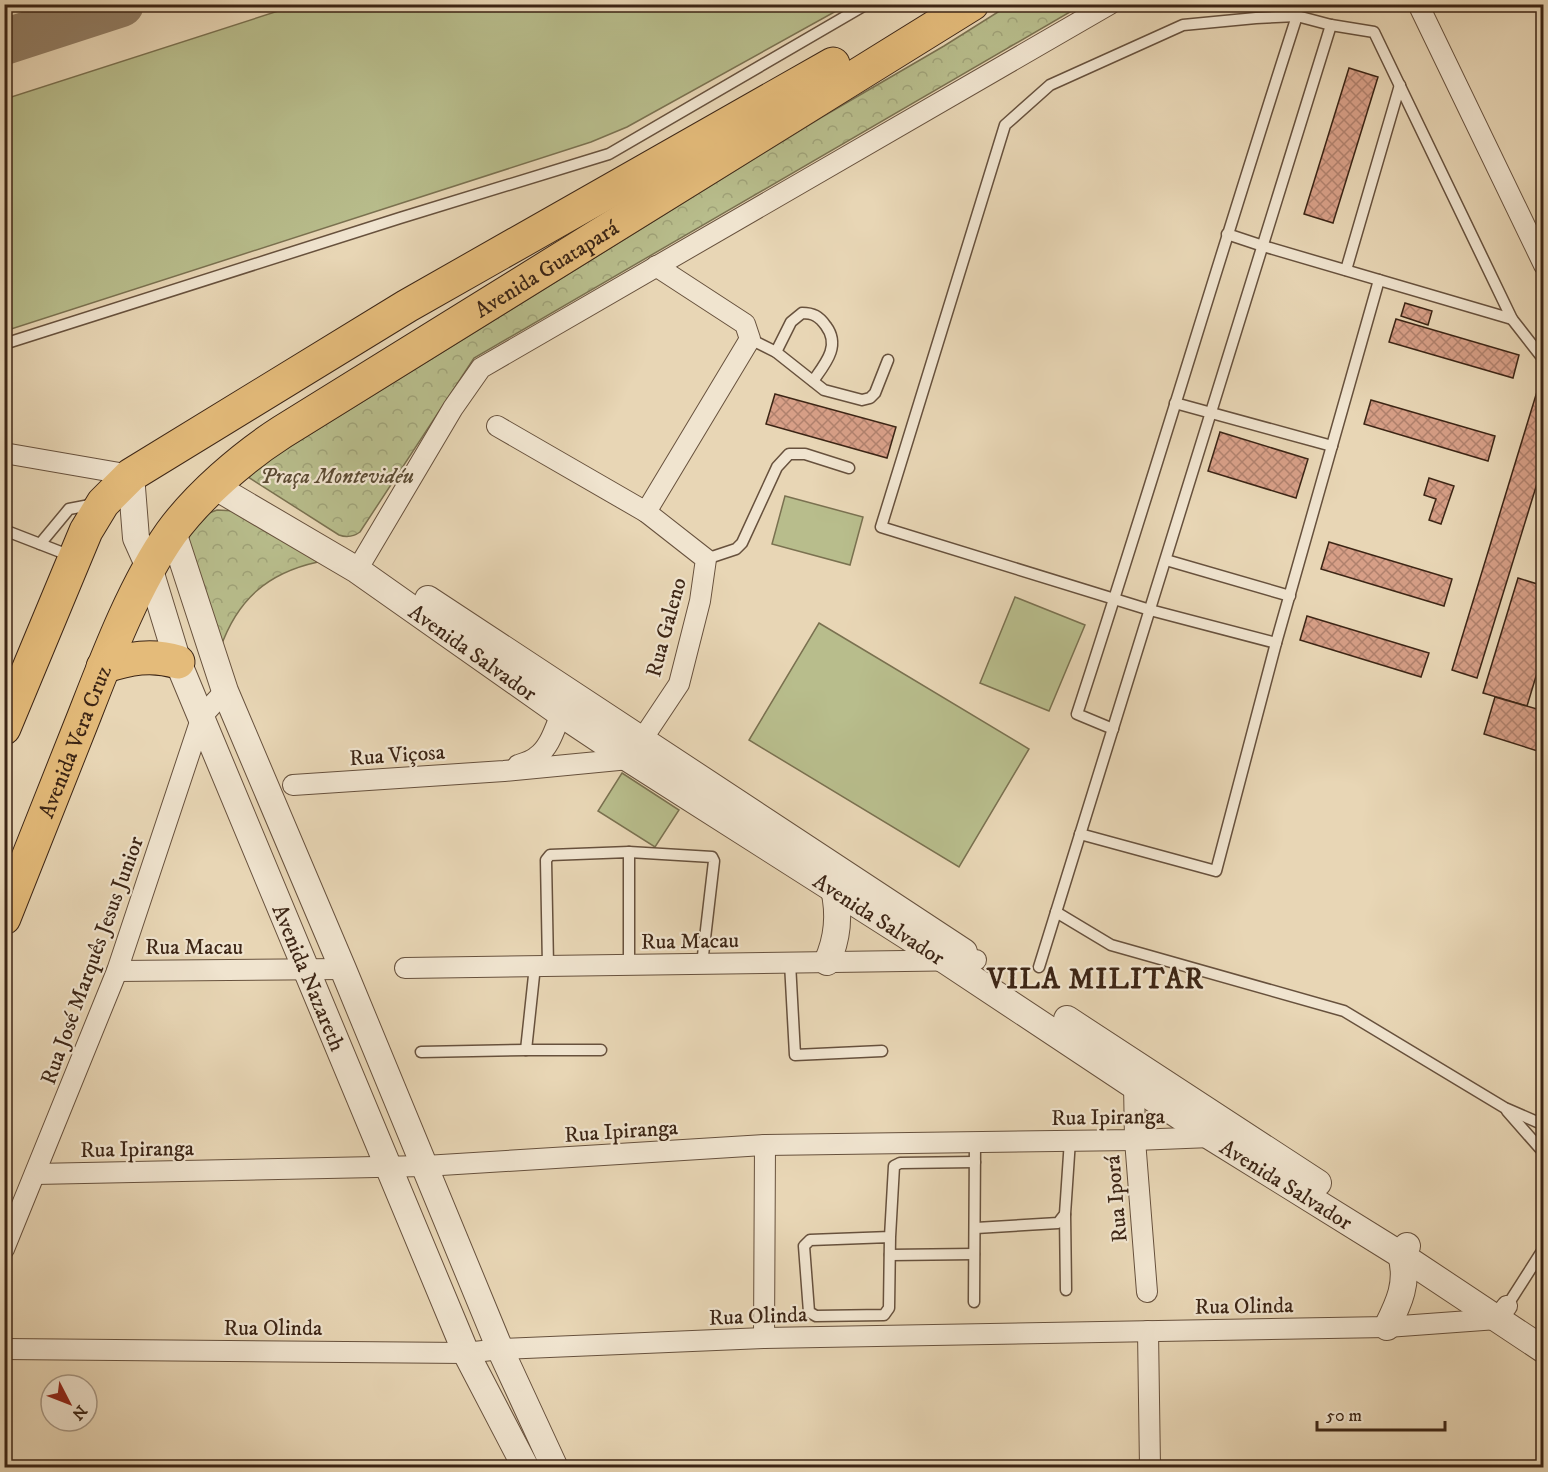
<svg xmlns="http://www.w3.org/2000/svg" width="1548" height="1472" font-family="'IM FELL DW Pica',serif">
  <defs>
    <pattern id="forest-crowns" width="20" height="18" patternUnits="userSpaceOnUse" patternTransform="scale(1.5)"><rect width="20" height="18" fill="#b8bd8c"/><path d="M2 6a3 3 0 1 1 6 0M12 15a3 3 0 1 1 6 0" fill="none" stroke="#9fa278"/></pattern>
    <pattern id="building-cross-hatch" width="8" height="8" patternUnits="userSpaceOnUse" patternTransform="scale(1.5)"><rect width="8" height="8" fill="#d79f87"/><path d="M0 0l8 8M0 8l8-8" fill="none" stroke="#b0816d"/></pattern>
  </defs>
  <rect width="100%" height="100%" fill="#e8d6b5"/>
  <filter id="stains"><feTurbulence type="fractalNoise" baseFrequency=".00333" numOctaves="4"/><feColorMatrix values="0 0 0 0 .2 0 0 0 0 .09 0 0 0 0 .02 0 0 0 .5 -.17"/></filter>
  <radialGradient id="worn" r=".72"><stop offset=".6" stop-color="#630" stop-opacity="0"/><stop offset="1" stop-color="#630" stop-opacity=".3"/></radialGradient>
  <g fill="#b8bd8c" stroke="#7a7150" stroke-width="1.5">
    <polygon points="300,4 847,4 847,5 627,127 591,142 5,331 5,99"/>
    <polygon points="785,496 863,517 850,565 772,544"/>
    <polygon points="1015,597 1085,625 1049,711 980,683"/>
    <polygon points="819,623 1029,749 959,867 749,740"/>
    <polygon points="622,773 679,810 655,847 598,811"/>
  </g>
  <g fill="url(#forest-crowns)" stroke="#7a7150" stroke-width="1.5">
    <path d="M1009 5H1082L474 358 360 532C353 537 347 538 339 535L248 477 252 470 822 117 944 46Z"/>
    <path d="M217 510 236 511 318 562C267 573 237 600 220 649L184 540 209 513Z"/>
  </g>
  <g fill="none" stroke-linecap="round" stroke-linejoin="round">
    <polyline stroke="#927e65" stroke-width="46" points="4,42 121,4"/>
  </g>
  <g fill="url(#building-cross-hatch)" stroke="#3c2515" stroke-width="1.5">
    <polygon points="1349,68 1378,77 1333,223 1304,214"/>
    <polygon points="1405,303 1432,311 1428,325 1401,316"/>
    <polygon points="1396,319 1519,355 1513,378 1389,342"/>
    <polygon points="1539,385 1544,386 1544,461 1477,678 1452,670"/>
    <polygon points="775,394 896,427 887,458 766,424"/>
    <polygon points="1371,400 1495,436 1488,461 1364,424"/>
    <polygon points="1220,432 1308,459 1296,498 1208,471"/>
    <polygon points="1429,478 1454,486 1441,524 1429,520 1436,499 1424,495"/>
    <polygon points="1329,542 1452,579 1444,606 1321,569"/>
    <polygon points="1518,578 1544,586 1544,650 1527,706 1483,693"/>
    <polygon points="1307,616 1429,653 1421,677 1300,640"/>
    <polygon points="1495,697 1544,711 1544,753 1484,734"/>
  </g>
  <g fill="none" stroke-linecap="round" stroke-linejoin="round">
    <g stroke="#67513d" stroke-width="13">
      <g id="service">
        <polyline points="1227,234 1263,246 1512,319"/>
        <polyline points="1346,270 1400,85"/>
        <polyline points="750,339 776,352 824,390 862,400 870,398 875,393 888,360"/>
        <polyline points="4,344 400,218 609,154 867,4"/>
        <path d="M776 352 791 322 802 313C813 313 819 316 826 326 841 346 825 364 813 381"/>
        <polyline points="1175,403 1332,446"/>
        <polyline points="4,530 71,556"/>
        <polyline points="40,544 69,509 95,504"/>
        <polyline points="706,559 736,549 742,543 777,467 789,454 805,454 849,468"/>
        <polyline points="1166,560 1290,596"/>
        <polyline points="1276,643 1150,610 881,527 1005,125 1050,85 1183,25 1256,18 1297,16 1331,25 1374,32 1512,319 1544,360"/>
        <path d="M1113 729 1077 714C1153 482 1222 248 1297 16"/>
        <polyline points="1080,834 1216,871 1276,643 1379,280"/>
        <polyline points="629,852 712,857 714,861 702,964"/>
        <polyline points="1056,912 1111,945 1344,1011 1505,1108 1544,1125"/>
        <polyline points="790,963 795,1055 882,1051"/>
        <polyline points="535,966 526,1050 601,1050"/>
        <polyline points="548,966 546,860 550,855 629,852 629,965"/>
        <polyline points="1039,967 1331,25"/>
        <polyline points="421,1052 526,1050"/>
        <polyline points="1507,1111 1544,1153"/>
        <polyline points="1065,1214 1066,1290"/>
        <polyline points="976,1228 1058,1223 1065,1214 1070,1140"/>
        <polyline points="890,1237 810,1240 804,1246 809,1312 816,1316 884,1315 889,1308 890,1237 894,1166 900,1163 975,1162"/>
        <polyline points="890,1255 974,1254"/>
        <polyline points="974,1302 975,1143"/>
        <polyline points="1507,1306 1544,1248"/>
      </g>
    </g>
    <g stroke="#67513d" stroke-width="22">
      <g id="minor">
        <polyline points="1418,4 1544,265"/>
        <polyline points="497,426 646,512 750,339 745,324 656,266"/>
        <polyline points="4,453 131,475"/>
        <polyline points="357,570 453,408 481,368 1110,4"/>
        <path d="M518 765C524 763 531 761 536 757 553 746 557 718 567 701"/>
        <polyline points="293,785 504,771 629,759 679,684 700,601 706,559 646,512"/>
        <polyline points="405,968 976,960"/>
        <polyline points="117,971 343,969"/>
        <polyline points="1137,1076 1134,1084 1135,1140 1147,1292"/>
        <polyline points="35,1174 425,1166 765,1145 1135,1140 1211,1137"/>
        <polyline points="4,1249 117,971 202,716 225,691"/>
        <polyline points="1148,1331 1150,1468"/>
        <polyline points="764,1338 765,1145"/>
        <polyline points="4,1349 466,1353 500,1349 764,1338 1387,1327 1497,1319 1507,1306"/>
      </g>
    </g>
    <g stroke="#67513d" stroke-width="28">
      <g id="tertiary">
        <path id="s1" d="M131 475 136 538 149 567 178 662 466 1353 526 1468"/>
        <path id="s2" d="M214 486 357 570 560 713 629 759 946 961 1211 1137 1401 1255 1544 1350"/>
        <polyline points="173,532 225,691 343,969 500,1349 555,1468"/>
        <polyline points="428,599 964,952"/>
        <path d="M827 962C838 938 840 915 834 889"/>
        <polyline points="1067,1019 1318,1183"/>
        <path d="M1387 1327C1399 1303 1409 1282 1401 1255L1407 1246"/>
      </g>
    </g>
    <g stroke="#3c2515" stroke-width="35">
      <g id="trunk">
        <path d="M103 667C129 658 152 654 178 662"/>
        <polyline points="4,728 86,531 103,503 131,475 407,306 833,64"/>
        <path id="s3" d="M4 918C31 850 58 782 85 714 108 655 135 584 171 533 198 496 243 457 282 432L972 4"/>
      </g>
    </g>
    <use href="#service" stroke="#f0e4cf" stroke-width="10"/>
    <use href="#minor" stroke="#f0e4cf" stroke-width="20"/>
    <use href="#tertiary" stroke="#f0e4cf" stroke-width="26"/>
    <use href="#trunk" stroke="#e4bb7a" stroke-width="33"/>
  </g>
  <g text-anchor="middle" stroke-width="4.5" stroke-linejoin="round" paint-order="stroke">
    <g font-size="22" fill="#3c2515" stroke="#f0e4cf">
      <text dy="8" stroke="none"><textPath href="#s3" startOffset="882">Avenida Guatapará</textPath></text>
      <text transform="translate(665 627) rotate(-75)" y="8">Rua Galeno</text>
      <text dy="8" stroke="none"><textPath href="#s2" startOffset="308">Avenida Salvador</textPath></text>
      <text dy="8" stroke="none"><textPath href="#s3" startOffset="190">Avenida Vera Cruz</textPath></text>
      <text transform="translate(397 754) rotate(-4)" y="8">Rua Viçosa</text>
      <text dy="8" stroke="none"><textPath href="#s2" startOffset="794">Avenida Salvador</textPath></text>
      <text transform="translate(690 940) rotate(-1)" y="8">Rua Macau</text>
      <text x="194" y="954">Rua Macau</text>
      <text transform="translate(91 960) rotate(-70)" y="8">Rua José Marquês Jesus Junior</text>
      <text dy="8" stroke="none"><textPath href="#s1" startOffset="536">Avenida Nazareth</textPath></text>
      <text transform="translate(1108 1116) rotate(-1)" y="8">Rua Ipiranga</text>
      <text transform="translate(621 1130) rotate(-4)" y="8">Rua Ipiranga</text>
      <text transform="translate(137 1148) rotate(-1)" y="8">Rua Ipiranga</text>
      <text dy="8" stroke="none"><textPath href="#s2" startOffset="1280">Avenida Salvador</textPath></text>
      <text transform="translate(1115 1199) rotate(-95)" y="8">Rua Iporá</text>
      <text transform="translate(1244 1305) rotate(-1)" y="8">Rua Olinda</text>
      <text transform="translate(758 1315) rotate(-2)" y="8">Rua Olinda</text>
      <text x="273" y="1335">Rua Olinda</text>
    </g>
    <g font-size="22" font-style="italic" fill="#5b4b33" stroke="#f0e4cf">
      <text x="337" y="483">Praça Montevidéu</text>
    </g>
    <g font-size="28" font-weight="bold" letter-spacing="1.5" fill="#3c2515" stroke="#f0e4cf">
      <text x="1096" y="988">VILA MILITAR</text>
    </g>
  </g>
  <rect width="1548" height="1472" fill="none" stroke="#e8d6b5" stroke-width="24"/>
  <rect x="6" y="6" width="1536" height="1460" fill="none" stroke="#3c2515" stroke-width="3"/>
  <rect x="12" y="12" width="1524" height="1448" fill="none" stroke="#3c2515" stroke-width="1.5"/>
  <g transform="translate(69 1403) rotate(132)"><circle r="28" fill="#f0e4cf" stroke="#a89885" stroke-width="1.5"/>
  <path d="M0-4.5L10 22L0 15L-10 22Z" fill="#8f2418"/>
  <text y="-9" font-size="16" font-weight="bold" text-anchor="middle" fill="#3c2515">N</text>
  </g>
  <path d="M1317 1421v9h128v-9" fill="none" stroke="#3c2515" stroke-width="3"/>
  <text x="1326" y="1421" font-size="18" fill="#3c2515" stroke="#f0e4cf" stroke-width="4.5" paint-order="stroke">50 m</text>
  <rect width="100%" height="100%" filter="url(#stains)"/>
  <rect width="100%" height="100%" fill="url(#worn)"/>
</svg>
